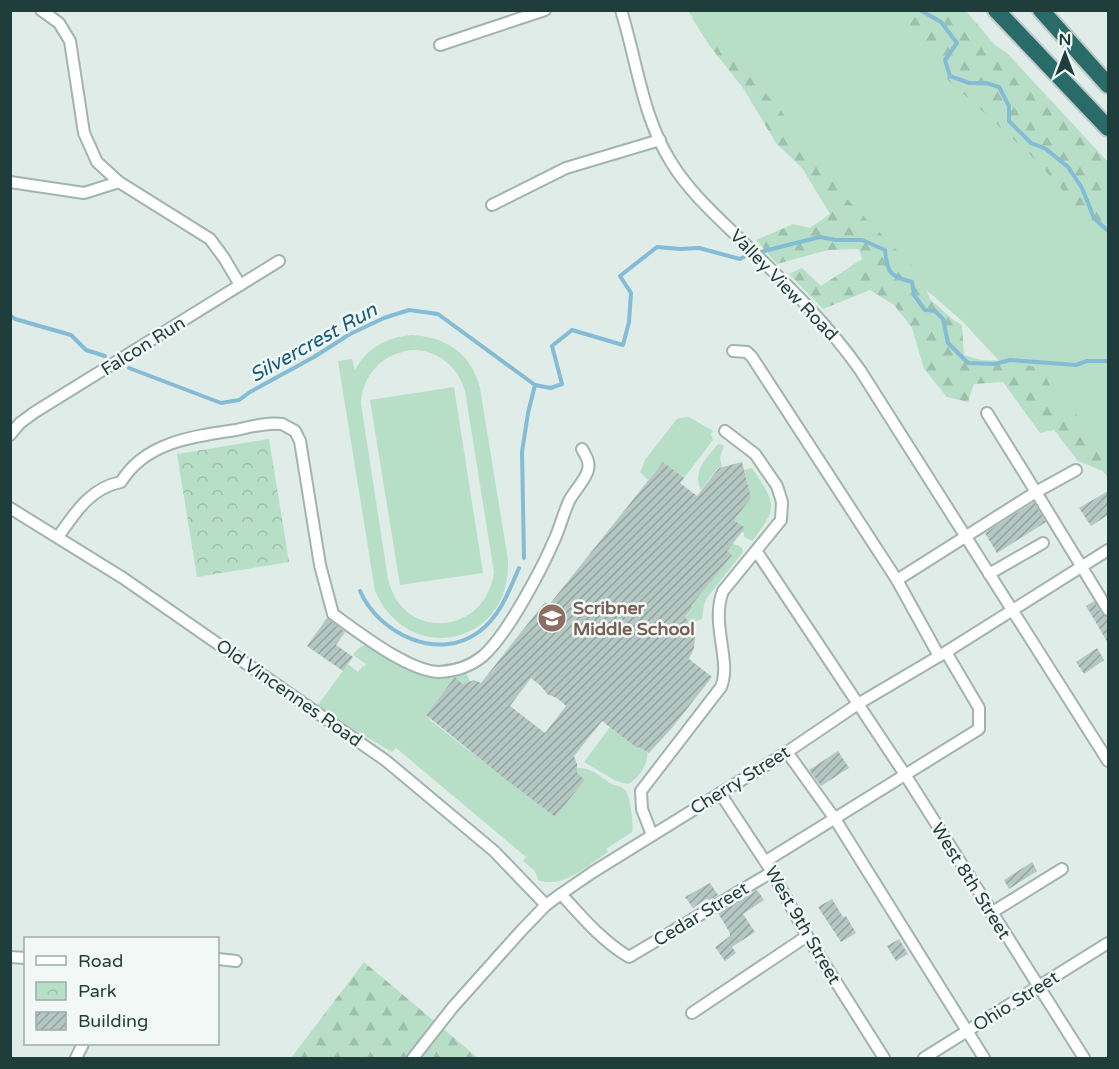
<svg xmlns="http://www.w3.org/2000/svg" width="1119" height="1069" font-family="'Varela Round',sans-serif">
  <defs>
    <pattern id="forest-firs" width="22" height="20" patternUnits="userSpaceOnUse" patternTransform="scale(1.5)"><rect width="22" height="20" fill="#b7dfc8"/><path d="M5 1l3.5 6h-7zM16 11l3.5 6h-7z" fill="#9dc0ad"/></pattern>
    <pattern id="park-crowns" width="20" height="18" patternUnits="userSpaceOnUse" patternTransform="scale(1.5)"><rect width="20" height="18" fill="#b7dfc8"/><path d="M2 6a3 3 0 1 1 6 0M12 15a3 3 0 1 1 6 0" fill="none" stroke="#9dc0ad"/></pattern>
    <pattern id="building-hatch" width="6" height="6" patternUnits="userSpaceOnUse" patternTransform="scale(1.5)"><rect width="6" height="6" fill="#b5c7c2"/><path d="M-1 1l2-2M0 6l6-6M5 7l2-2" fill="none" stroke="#93a39f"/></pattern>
  </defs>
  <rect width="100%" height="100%" fill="#e0ece8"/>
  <g fill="#b7dfc8" fill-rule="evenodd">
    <polygon points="688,11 947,11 1108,182 1108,477 961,320 842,217"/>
    <path d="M412 335C446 337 472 354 480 388L508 560C512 645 409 668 375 591L338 361 352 359 355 370C367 348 387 337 412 335ZM414 350C439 351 458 367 465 391L494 572C486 635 403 643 388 579L361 404C362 374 384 352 414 350Z"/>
    <polygon points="454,387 483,573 400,585 370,400"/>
    <polygon points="689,417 713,431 711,434 713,440 684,478 663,462 648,480 640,472 645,460 676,420 679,418"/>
    <path d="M718 444 724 445 720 458 722 467 718 468 701 490C692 471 706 459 718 444Z"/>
    <path d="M752 468C775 503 780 506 752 541L744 537V533L742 532 744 528 734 520 751 498 744 470Z"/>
    <polygon points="733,542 734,545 738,545 742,548 743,552 706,599 704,605 702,619 690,623 687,621 677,628 693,608 691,606"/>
    <path d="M368 643C386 654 410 676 432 676 443 675 454 672 465 671L470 681 465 685 455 677 426 715 431 721 555 817 585 780 575 772 577 768C592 767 600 777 612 784 616 786 622 786 625 790 630 794 634 825 632 832L606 849 608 852C588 865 562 890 538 880L535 871 523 861 526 857 396 748 392 752 353 729 318 705 348 664 358 672 363 666 364 667 366 664 353 655 359 648Z"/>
    <path d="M610 727 637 748 639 747 647 752C649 764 638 779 628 784L616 781 584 762Z"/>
  </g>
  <g fill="url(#forest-firs)">
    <polygon points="894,11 966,11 995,45 1007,53 1108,162 1108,240 1101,234 1036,160 947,79 927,49 905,30"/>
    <polygon points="703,16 718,39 781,111 844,196 921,275 930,299 952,319 962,325 964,355 981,360 1015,361 1043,370 1061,411 1075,413 1091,430 1108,457 1108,473 1078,461 1054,430 1040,433 1003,382 974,384 968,402 947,397 924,369 912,328 894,305 870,290 823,309 789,274 802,268 821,286 862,259 859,249 828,250 777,264 756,240 793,224 810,228 830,214 802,168 776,143 743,88 709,45 692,18"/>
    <polygon points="364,962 478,1058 291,1058"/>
  </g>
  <polygon fill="url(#park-crowns)" points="269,439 289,562 197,577 177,454"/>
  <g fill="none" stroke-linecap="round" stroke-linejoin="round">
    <g stroke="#84bbd5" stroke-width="4">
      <polyline points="920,10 941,22 957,43 945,60 950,76 969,83 986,83 999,87 1009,106 1009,121 1031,143 1046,149 1068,167 1082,188 1094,218 1108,231"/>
      <path d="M764 251 820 237 836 240H862L885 250C888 273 888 275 912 282L914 295 925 310 935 311 943 319 948 343 968 363 995 364 1010 360 1076 365 1087 361H1108"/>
      <polyline points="10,315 15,319 71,335 86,350 105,356"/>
      <polyline points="129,368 221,403 239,400 250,392 314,357 350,334 384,318 409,310 438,314 535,385 551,388 562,384 552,346 572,330 623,345 629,322 631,293 620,276 657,247 680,249 699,248 740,259 746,256"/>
      <polyline points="524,558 522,452 528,413 535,385"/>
      <path d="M360 591C379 634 439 663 480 631 500 616 509 591 519 568"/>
    </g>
  </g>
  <g fill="url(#building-hatch)" fill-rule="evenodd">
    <path d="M663 462 684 478 680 483 697 496 719 468 742 462 751 498 734 520 745 528 727 551 732 555 691 606 693 607 685 617 691 626 695 637 694 648 689 659 712 677 672 728 649 753 639 747 637 748 602 721 574 756 577 764V773L585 780 555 817 504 778 426 715 455 677 463 684 474 680 481 683 545 602 549 605ZM531 678 541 686 547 694 557 698 566 706 545 733 510 706Z"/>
    <polygon points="1108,491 1108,515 1091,526 1079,508"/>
    <polygon points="1034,502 1046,522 997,553 985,533"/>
    <polygon points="1094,601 1102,614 1108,617 1108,643 1086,606"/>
    <polygon points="327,618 345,632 336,645 353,657 343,671 307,646"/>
    <polygon points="1097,648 1104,660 1084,674 1076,662"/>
    <polygon points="838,751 849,768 821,786 809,770"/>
    <polygon points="1032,862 1037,871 1009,889 1004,880"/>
    <polygon points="710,883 718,895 710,900 706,899 693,908 685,897"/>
    <polygon points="757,890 764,900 743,914 755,932 732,947 736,953 725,961 715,947 730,936 730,933 718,913"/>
    <polygon points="832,899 843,917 846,916 856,933 841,942 818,907"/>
    <polygon points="899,939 908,954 896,961 887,946"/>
  </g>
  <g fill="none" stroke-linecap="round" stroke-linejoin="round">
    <g stroke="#a2b4b0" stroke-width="14">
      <g id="minor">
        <polyline points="41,10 59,23 70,41 84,133 97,162 119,182 210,239 224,258 240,285"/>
        <path d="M621 10C637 61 642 116 671 162 688 190 713 213 737 236 781 279 825 320 860 370L1108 761"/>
        <polyline points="440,45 545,10"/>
        <polyline points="10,182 84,193 119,182"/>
        <polyline points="492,205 566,168 660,140"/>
        <polyline points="733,351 747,352 752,357 897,580 939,656"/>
        <polyline points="987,413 1036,492 1076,470"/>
        <polyline points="10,435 20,423 35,412 279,261"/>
        <polyline points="10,508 123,578 385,760 494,851 546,905"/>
        <path d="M58 537C75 513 90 488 121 482 145 442 194 436 236 430 250 427 267 422 282 424L295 431 300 441 320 565 333 614C358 632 409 672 440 672 455 671 471 666 483 656 508 634 543 567 556 536 561 524 564 512 569 501 574 491 585 481 588 470 590 462 586 456 582 449"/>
        <polyline points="757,552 906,776 1084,1058"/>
        <polyline points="989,574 1043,543"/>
        <polyline points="897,580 1036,492 1108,610"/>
        <polyline points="787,752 835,819 984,1058"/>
        <polyline points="720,793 772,872 807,936 884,1058"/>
        <path d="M652 835 642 809 641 791 721 687C732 661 710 624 723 591L781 520 782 502 777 486 755 454 725 431"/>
        <polyline points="766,861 979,729 979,708 946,652"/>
        <path d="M561 894C582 917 602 941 629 957L772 872"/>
        <polyline points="991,913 1062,869"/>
        <polyline points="10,957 26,958"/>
        <polyline points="218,959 236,961"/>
        <polyline points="692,1013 807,936"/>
        <polyline points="76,1058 83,1044"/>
        <polyline points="413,1058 453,1007 521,931 546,905 561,894 593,872 787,752 858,704 946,652 1108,550"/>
        <polyline points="924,1058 1108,943"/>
      </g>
    </g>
    <g stroke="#c0c9c8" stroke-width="20">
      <g id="highway">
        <polyline points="996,10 1108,128"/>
        <polyline points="1041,10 1108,85"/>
      </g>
    </g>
    <use href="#minor" stroke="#fff" stroke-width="10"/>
    <use href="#highway" stroke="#296b68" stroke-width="16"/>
  </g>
  <defs>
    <g id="school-disc" transform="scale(1.5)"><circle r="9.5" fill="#8d6e63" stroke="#f1f8f6"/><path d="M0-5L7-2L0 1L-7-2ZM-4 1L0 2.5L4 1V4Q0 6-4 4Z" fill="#fff"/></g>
  </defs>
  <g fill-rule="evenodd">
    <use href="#school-disc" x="552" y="618"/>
  </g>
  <g text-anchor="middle" stroke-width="5" stroke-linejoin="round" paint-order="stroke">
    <g font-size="18" fill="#1f3d3a" stroke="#f1f8f6">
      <text transform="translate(784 285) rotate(46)" y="6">Valley View Road</text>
      <text transform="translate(143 346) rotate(-32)" y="6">Falcon Run</text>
      <text transform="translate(289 693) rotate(35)" y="6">Old Vincennes Road</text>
      <text transform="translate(740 780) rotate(-32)" y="6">Cherry Street</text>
      <text transform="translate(971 881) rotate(58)" y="6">West 8th Street</text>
      <text transform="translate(701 914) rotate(-31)" y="6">Cedar Street</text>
      <text transform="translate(803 925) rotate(60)" y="6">West 9th Street</text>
      <text transform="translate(1016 1001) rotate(-32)" y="6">Ohio Street</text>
    </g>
    <g font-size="18" font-weight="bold" fill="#785e54" stroke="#f1f8f6" text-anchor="start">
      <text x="573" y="614">Scribner<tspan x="573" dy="21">Middle School</tspan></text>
    </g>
    <g font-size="20" font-style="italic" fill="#165b7d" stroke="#f1f8f6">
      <text transform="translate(313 342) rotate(-29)" y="7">Silvercrest Run</text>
    </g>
  </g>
  <rect width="1119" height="1069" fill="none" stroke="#1f3d3a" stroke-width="24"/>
  <rect x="24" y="937" width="195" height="108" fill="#f1f8f6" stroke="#9dadab" stroke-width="1.5"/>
  <rect x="36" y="956" width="30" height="9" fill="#ffffff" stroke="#9dadab" stroke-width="1.5"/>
  <text x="78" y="967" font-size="18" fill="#1f3d3a">Road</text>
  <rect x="36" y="982" width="30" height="18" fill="url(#park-crowns)" stroke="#9dadab" stroke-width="1.5"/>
  <text x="78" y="997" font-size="18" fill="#1f3d3a">Park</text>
  <rect x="36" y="1012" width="30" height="18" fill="url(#building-hatch)" stroke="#9dadab" stroke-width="1.5"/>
  <text x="78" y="1027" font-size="18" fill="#1f3d3a">Building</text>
  <g transform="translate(1065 54)" stroke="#f1f8f6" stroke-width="4.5" paint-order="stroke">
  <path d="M0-4.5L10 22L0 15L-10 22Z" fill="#1f3d3a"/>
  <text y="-9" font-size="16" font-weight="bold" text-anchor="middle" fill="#1f3d3a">N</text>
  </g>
</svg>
